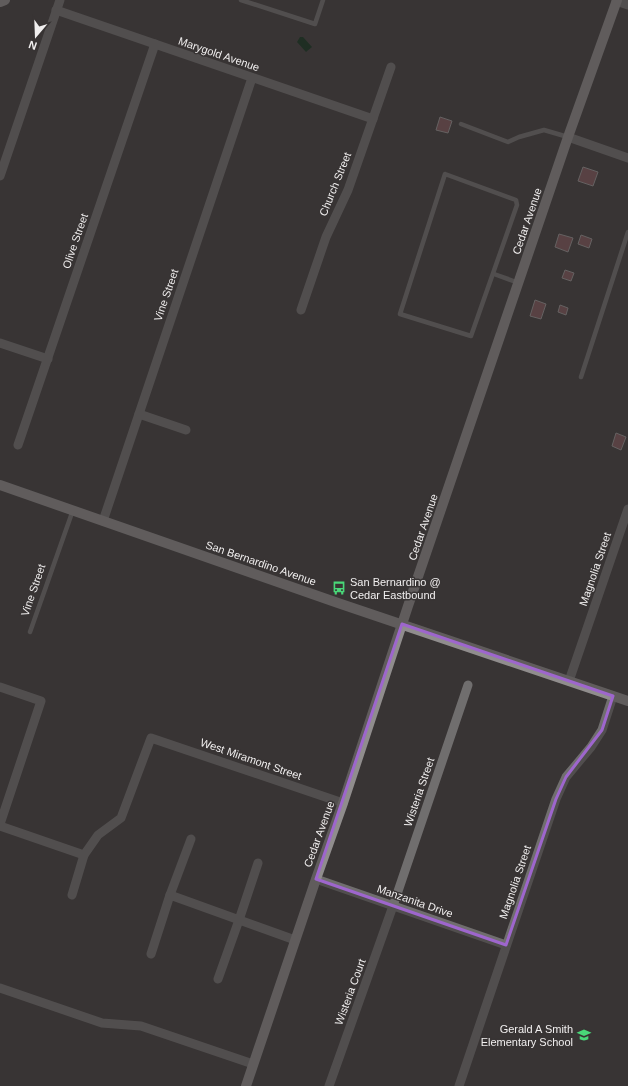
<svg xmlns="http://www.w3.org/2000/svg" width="628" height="1086" font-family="Helvetica,sans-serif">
  <rect width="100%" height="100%" fill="#383434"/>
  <polygon fill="#02270f" points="300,37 303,37 312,47 306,52 297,42"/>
  <g fill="#7e5054" stroke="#9b9797">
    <polygon points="440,117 452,121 448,133 436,130"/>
    <polygon points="583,167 598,172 593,186 578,181"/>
    <polygon points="559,234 573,238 568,252 555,247"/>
    <polygon points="581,235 592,239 589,248 578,244"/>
    <polygon points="565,270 574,273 571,281 562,278"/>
    <polygon points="535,300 546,304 541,319 530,316"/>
    <polygon points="560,305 568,308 566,315 558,312"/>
    <polygon points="616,433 626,437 621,450 612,446"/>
  </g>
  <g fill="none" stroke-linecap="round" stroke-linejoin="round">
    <g stroke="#706e6e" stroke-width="4.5">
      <polyline points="241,0 315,24 323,0"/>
      <polyline points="461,124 508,142 519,137 544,130 568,137"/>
      <polygon points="445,174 516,200 517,205 471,336 400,314"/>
      <polyline points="494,274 519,283"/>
      <polyline points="581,377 628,232"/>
      <polyline points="30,632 73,510"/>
    </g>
    <g stroke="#706e6e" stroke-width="9">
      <polyline points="616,1 628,5"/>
      <polyline points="56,10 373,119"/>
      <polyline points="568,137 628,158"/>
      <polyline points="0,176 60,0"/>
      <polyline points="301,310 326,237 348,190 391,67"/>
      <polyline points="0,343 48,359"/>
      <polyline points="139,414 186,430"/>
      <polyline points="18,445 155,44"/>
      <polyline points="103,521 252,78"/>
      <polyline points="569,681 628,509"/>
      <polyline points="0,687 41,701 0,824"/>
      <polyline points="0,826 84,855"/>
      <polyline points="316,879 506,945"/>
      <polyline points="72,895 84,855 98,835 121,818 151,738 343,803"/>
      <polyline points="170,895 191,839"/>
      <polyline points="151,954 170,895 295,940"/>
      <polyline points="218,979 239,920 258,863"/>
      <polyline points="0,988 102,1023 141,1026 253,1064"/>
      <polyline points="329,1086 393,906 468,685"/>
      <polyline points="459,1086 556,799 566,777 591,747 602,730 613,696"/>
    </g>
    <g stroke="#908d8d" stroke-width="10">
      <polyline points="0,2 5,0"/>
      <polyline points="0,485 338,603 628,701"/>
      <polyline points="246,1086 316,879 343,803 408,606 568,137 617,0"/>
    </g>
  </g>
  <path d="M0 0H628V1086H0ZM402 624 613 696 602 730 566 777 556 799 506 945 316 879Z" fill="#383434" fill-opacity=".55" fill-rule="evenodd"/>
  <path fill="none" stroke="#9e66cd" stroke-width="3" stroke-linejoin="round" d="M402 624 613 696 602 730 566 777 556 799 506 945 316 879Z"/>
  <defs>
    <g id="bus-bare" transform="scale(1.08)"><path d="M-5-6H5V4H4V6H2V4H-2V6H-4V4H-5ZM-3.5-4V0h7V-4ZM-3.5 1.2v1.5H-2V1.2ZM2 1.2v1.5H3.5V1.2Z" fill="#49d778" stroke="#383434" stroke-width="2.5" paint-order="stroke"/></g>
    <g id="school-bare" transform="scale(1.08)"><path d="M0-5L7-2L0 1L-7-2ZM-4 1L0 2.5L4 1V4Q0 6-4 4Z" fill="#49d778" stroke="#383434" stroke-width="2.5" paint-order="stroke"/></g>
  </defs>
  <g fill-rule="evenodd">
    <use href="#bus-bare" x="339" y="588"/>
    <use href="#school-bare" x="584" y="1035"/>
  </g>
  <g text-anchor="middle" stroke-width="3" stroke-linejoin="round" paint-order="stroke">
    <g font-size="11" fill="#f1efef" stroke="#383434">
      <text transform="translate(219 54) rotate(19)" y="4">Marygold Avenue</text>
      <text transform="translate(335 184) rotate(-68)" y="4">Church Street</text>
      <text transform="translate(527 221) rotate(-71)" y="4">Cedar Avenue</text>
      <text transform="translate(75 241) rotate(-71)" y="4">Olive Street</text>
      <text transform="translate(166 295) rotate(-71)" y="4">Vine Street</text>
      <text transform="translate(423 527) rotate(-71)" y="4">Cedar Avenue</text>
      <text transform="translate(261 563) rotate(19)" y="4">San Bernardino Avenue</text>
      <text transform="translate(595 569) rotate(-71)" y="4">Magnolia Street</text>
      <text transform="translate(33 590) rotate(-71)" y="4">Vine Street</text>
      <text transform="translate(251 759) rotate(19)" y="4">West Miramont Street</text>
      <text transform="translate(419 792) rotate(-71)" y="4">Wisteria Street</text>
      <text transform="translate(319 834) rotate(-70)" y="4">Cedar Avenue</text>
      <text transform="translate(515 882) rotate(-71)" y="4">Magnolia Street</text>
      <text transform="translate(415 901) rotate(19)" y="4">Manzanita Drive</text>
      <text transform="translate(350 992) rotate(-70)" y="4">Wisteria Court</text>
    </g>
    <g font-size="11" fill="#f1efef" stroke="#383434" text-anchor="start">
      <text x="350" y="586">San Bernardino @<tspan x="350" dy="13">Cedar Eastbound</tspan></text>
      <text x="573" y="1033" text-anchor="end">Gerald A Smith<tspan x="573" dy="13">Elementary School</tspan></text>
    </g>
  </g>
  <g transform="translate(36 36) rotate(199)" stroke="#383434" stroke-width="3" paint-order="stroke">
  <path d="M0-3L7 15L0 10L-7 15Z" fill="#f1efef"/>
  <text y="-6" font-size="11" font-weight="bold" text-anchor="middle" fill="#f1efef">N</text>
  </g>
</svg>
